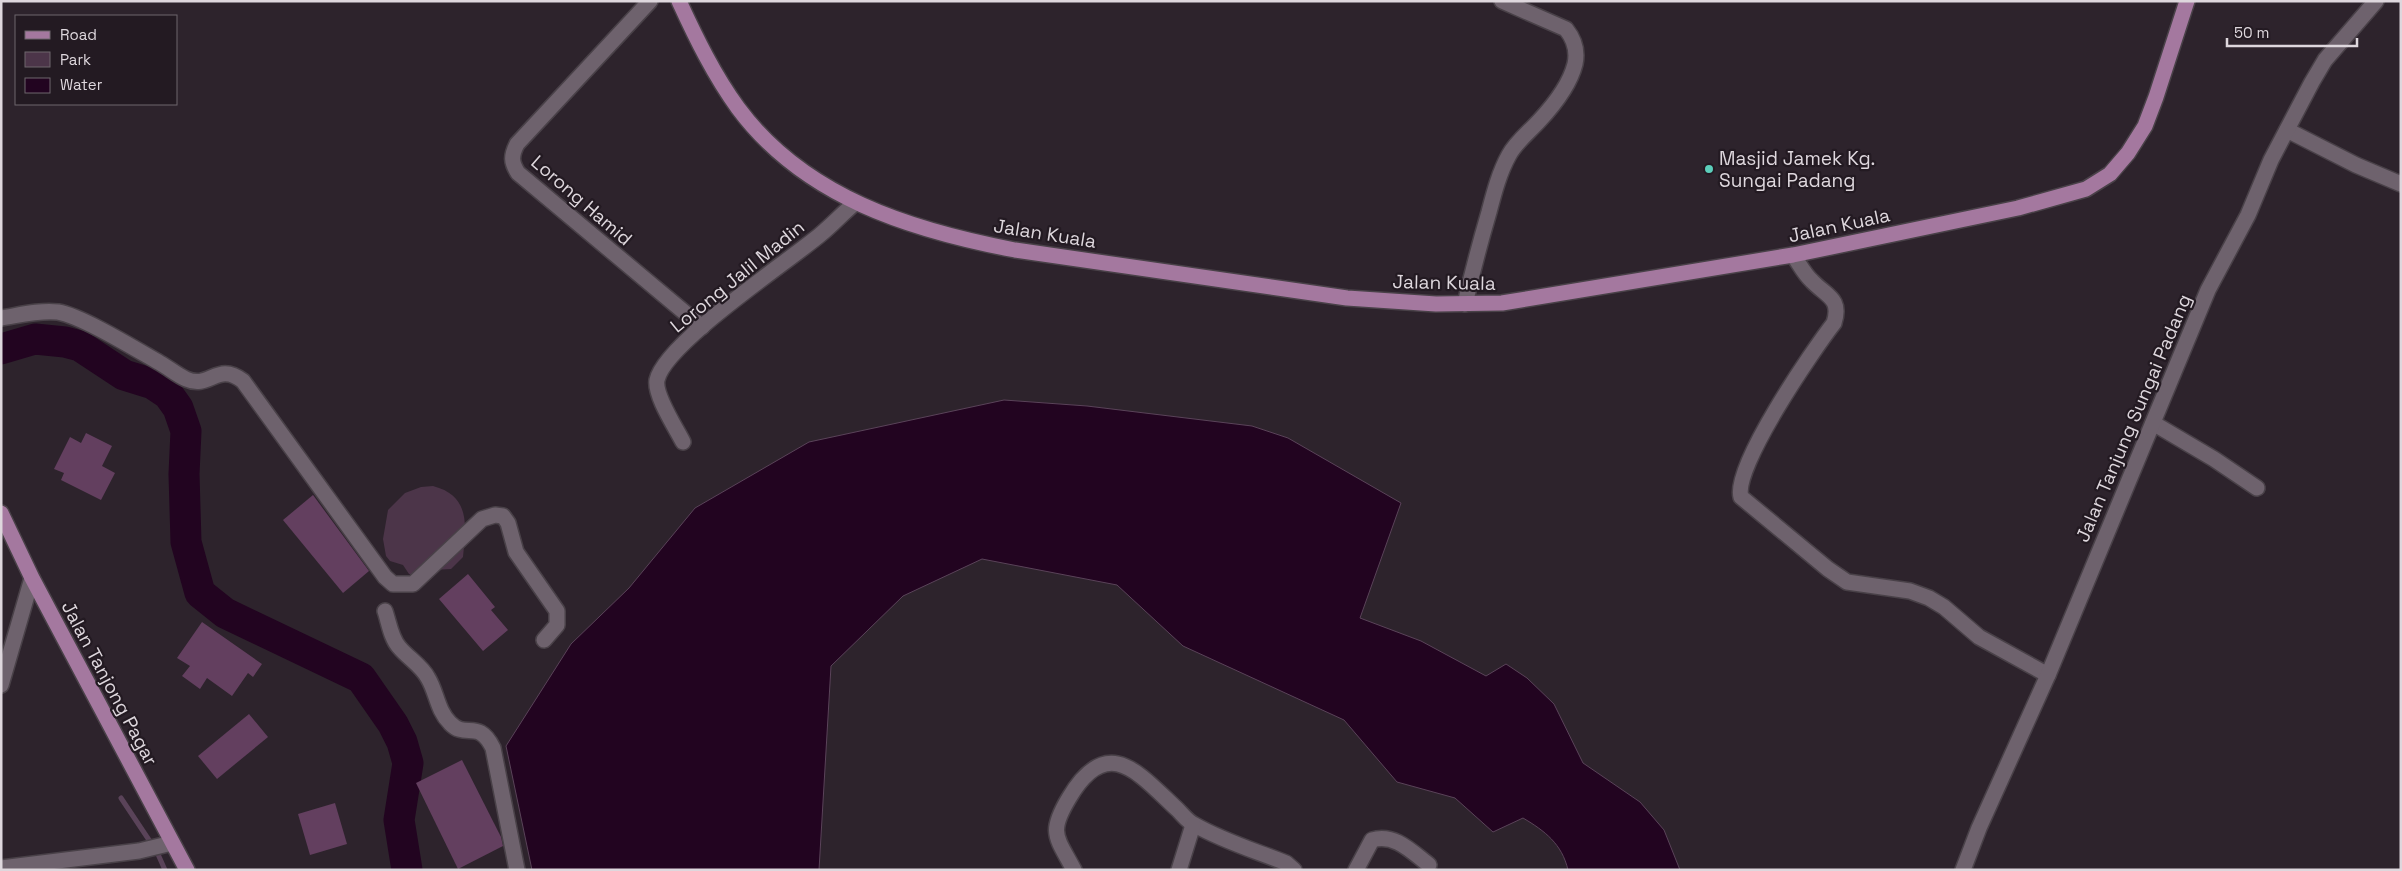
<svg xmlns="http://www.w3.org/2000/svg" width="2402" height="871" font-family="'Space Grotesk',sans-serif">
  <rect width="100%" height="100%" fill="#2d232c"/>
  <path fill="#4c3549" d="M433 486C471 496 466 526 463 557L451 569 432 570 421 578 409 574 403 565 390 561 386 556 383 539 388 510 405 493 421 487Z"/>
  <path fill="#220420" stroke="#5a4359" d="M1004 400 1087 406 1252 426 1288 438 1401 503 1360 618 1421 641 1486 676 1506 664 1527 678 1554 704 1583 763 1640 802 1664 830 1680 870H1568C1562 844 1545 831 1523 818L1493 832 1455 798 1397 782 1344 720 1183 646 1117 585 982 559 903 596 831 666 819 870H532L506 746 571 644 629 588 695 508 809 442Z"/>
  <g fill="none" stroke-linecap="round" stroke-linejoin="round">
    <polyline stroke="#5a4359" stroke-width="5" points="121,798 157,852 165,870"/>
    <polyline stroke="#220420" stroke-width="31" points="1,349 35,339 65,342 80,346 124,375 153,384 168,394 178,408 186,431 184,474 186,542 200,593 225,613 361,678 393,724 402,742 408,763 399,820 407,870"/>
  </g>
  <g fill="#633f5f">
    <polygon points="86,433 112,446 102,466 115,473 101,500 61,480 64,473 54,469 70,437 81,443"/>
    <polygon points="313,495 369,571 343,593 283,520"/>
    <polygon points="468,574 495,607 491,610 508,630 483,651 439,599"/>
    <polygon points="202,622 262,664 253,677 248,673 232,696 207,678 200,689 182,676 190,666 177,658"/>
    <polygon points="249,714 268,737 217,779 198,756"/>
    <polygon points="462,760 501,837 503,846 458,869 416,783"/>
    <polygon points="335,803 347,844 310,855 298,814"/>
  </g>
  <g fill="none" stroke-linecap="round" stroke-linejoin="round">
    <g stroke="#494148" stroke-width="18">
      <g id="minor">
        <path d="M650 1 517 144C511 156 511 162 518 173L702 327"/>
        <polyline points="2287,130 2356,165 2401,184"/>
        <path d="M1793 255C1799 263 1804 274 1812 281 1826 296 1842 298 1834 323 1813 350 1732 468 1741 497L1828 569 1847 582 1910 591 1929 598 1944 607 1979 637 2048 675"/>
        <path d="M1465 304C1472 273 1480 243 1489 212 1494 193 1499 173 1509 155 1516 142 1529 132 1539 121 1553 106 1570 84 1575 64 1578 50 1574 39 1566 29L1502 1"/>
        <path d="M1 318C20 315 39 310 58 312 82 316 137 350 160 363 169 368 177 375 186 379 210 390 217 361 243 381L385 577 393 584H413L482 519 495 515 503 516 508 523 516 552 557 611V625L544 640"/>
        <polyline points="2153,423 2214,459 2257,488"/>
        <path d="M683 442C676 428 654 395 657 380 665 343 788 262 821 234 833 224 843 213 855 203"/>
        <path d="M385 611C389 623 391 638 399 647 409 659 421 665 428 678 437 693 437 710 450 723 466 740 478 718 493 748L517 870"/>
        <polyline points="1,685 32,578"/>
        <polyline points="1,868 139,851 172,843"/>
        <path d="M1074 870C1056 836 1048 833 1069 798 1108 732 1139 774 1178 810 1183 815 1188 822 1195 825 1223 841 1256 851 1286 863L1294 870"/>
        <polyline points="1179,870 1193,825"/>
        <path d="M1356 870 1372 840C1395 833 1412 852 1429 865"/>
        <polyline points="1963,870 1979,828 2048,675 2208,290 2248,215 2271,160 2312,82 2325,60 2376,1"/>
      </g>
    </g>
    <g stroke="#494148" stroke-width="18">
      <g id="major">
        <path d="M679 1C696 38 714 75 738 108 804 197 910 230 1015 250L1347 298 1436 304 1502 303 1793 255 2018 208 2086 189 2110 174 2128 153 2145 126 2156 97 2187 1"/>
        <polyline points="1,513 32,578 187,870"/>
      </g>
    </g>
    <use href="#minor" stroke="#6e626d" stroke-width="15"/>
    <use href="#major" stroke="#a4789f" stroke-width="15"/>
  </g>
  <circle fill="#5ccebb" stroke="#231a22" stroke-width="2" cx="1709" cy="169" r="5"/>
  <g text-anchor="middle" stroke-width="4.5" stroke-linejoin="round" paint-order="stroke">
    <g font-size="19" fill="#ded7dd" stroke="#231a22" text-anchor="start">
      <text x="1719" y="165">Masjid Jamek Kg.<tspan x="1719" dy="22">Sungai Padang</tspan></text>
    </g>
    <g font-size="19" fill="#ded7dd" stroke="#231a22">
      <text transform="translate(582 200) rotate(41)" y="7">Lorong Hamid</text>
      <text transform="translate(1839 225) rotate(-12)" y="7">Jalan Kuala</text>
      <text transform="translate(1045 233) rotate(9)" y="7">Jalan Kuala</text>
      <text transform="translate(737 276) rotate(-39)" y="7">Lorong Jalil Madin</text>
      <text transform="translate(1444 282) rotate(1)" y="7">Jalan Kuala</text>
      <text transform="translate(2133 418) rotate(-67)" y="7">Jalan Tanjung Sungai Padang</text>
      <text transform="translate(110 683) rotate(62)" y="7">Jalan Tanjong Pagar</text>
    </g>
  </g>
  <rect width="2402" height="871" fill="none" stroke="#ded7dd" stroke-width="5"/>
  <rect x="15" y="15" width="162" height="90" fill="#231a22" stroke="#6e666d"/>
  <rect x="25" y="31" width="25" height="8" fill="#a4789f" stroke="#6e666d"/>
  <text x="60" y="40" font-size="15" fill="#ded7dd">Road</text>
  <rect x="25" y="52" width="25" height="15" fill="#4c3549" stroke="#6e666d"/>
  <text x="60" y="65" font-size="15" fill="#ded7dd">Park</text>
  <rect x="25" y="78" width="25" height="15" fill="#220420" stroke="#6e666d"/>
  <text x="60" y="90" font-size="15" fill="#ded7dd">Water</text>
  <path d="M2227 38v8h130v-8" fill="none" stroke="#ded7dd" stroke-width="2.5"/>
  <text x="2234" y="38" font-size="15" fill="#ded7dd" stroke="#231a22" stroke-width="4" paint-order="stroke">50 m</text>
</svg>
